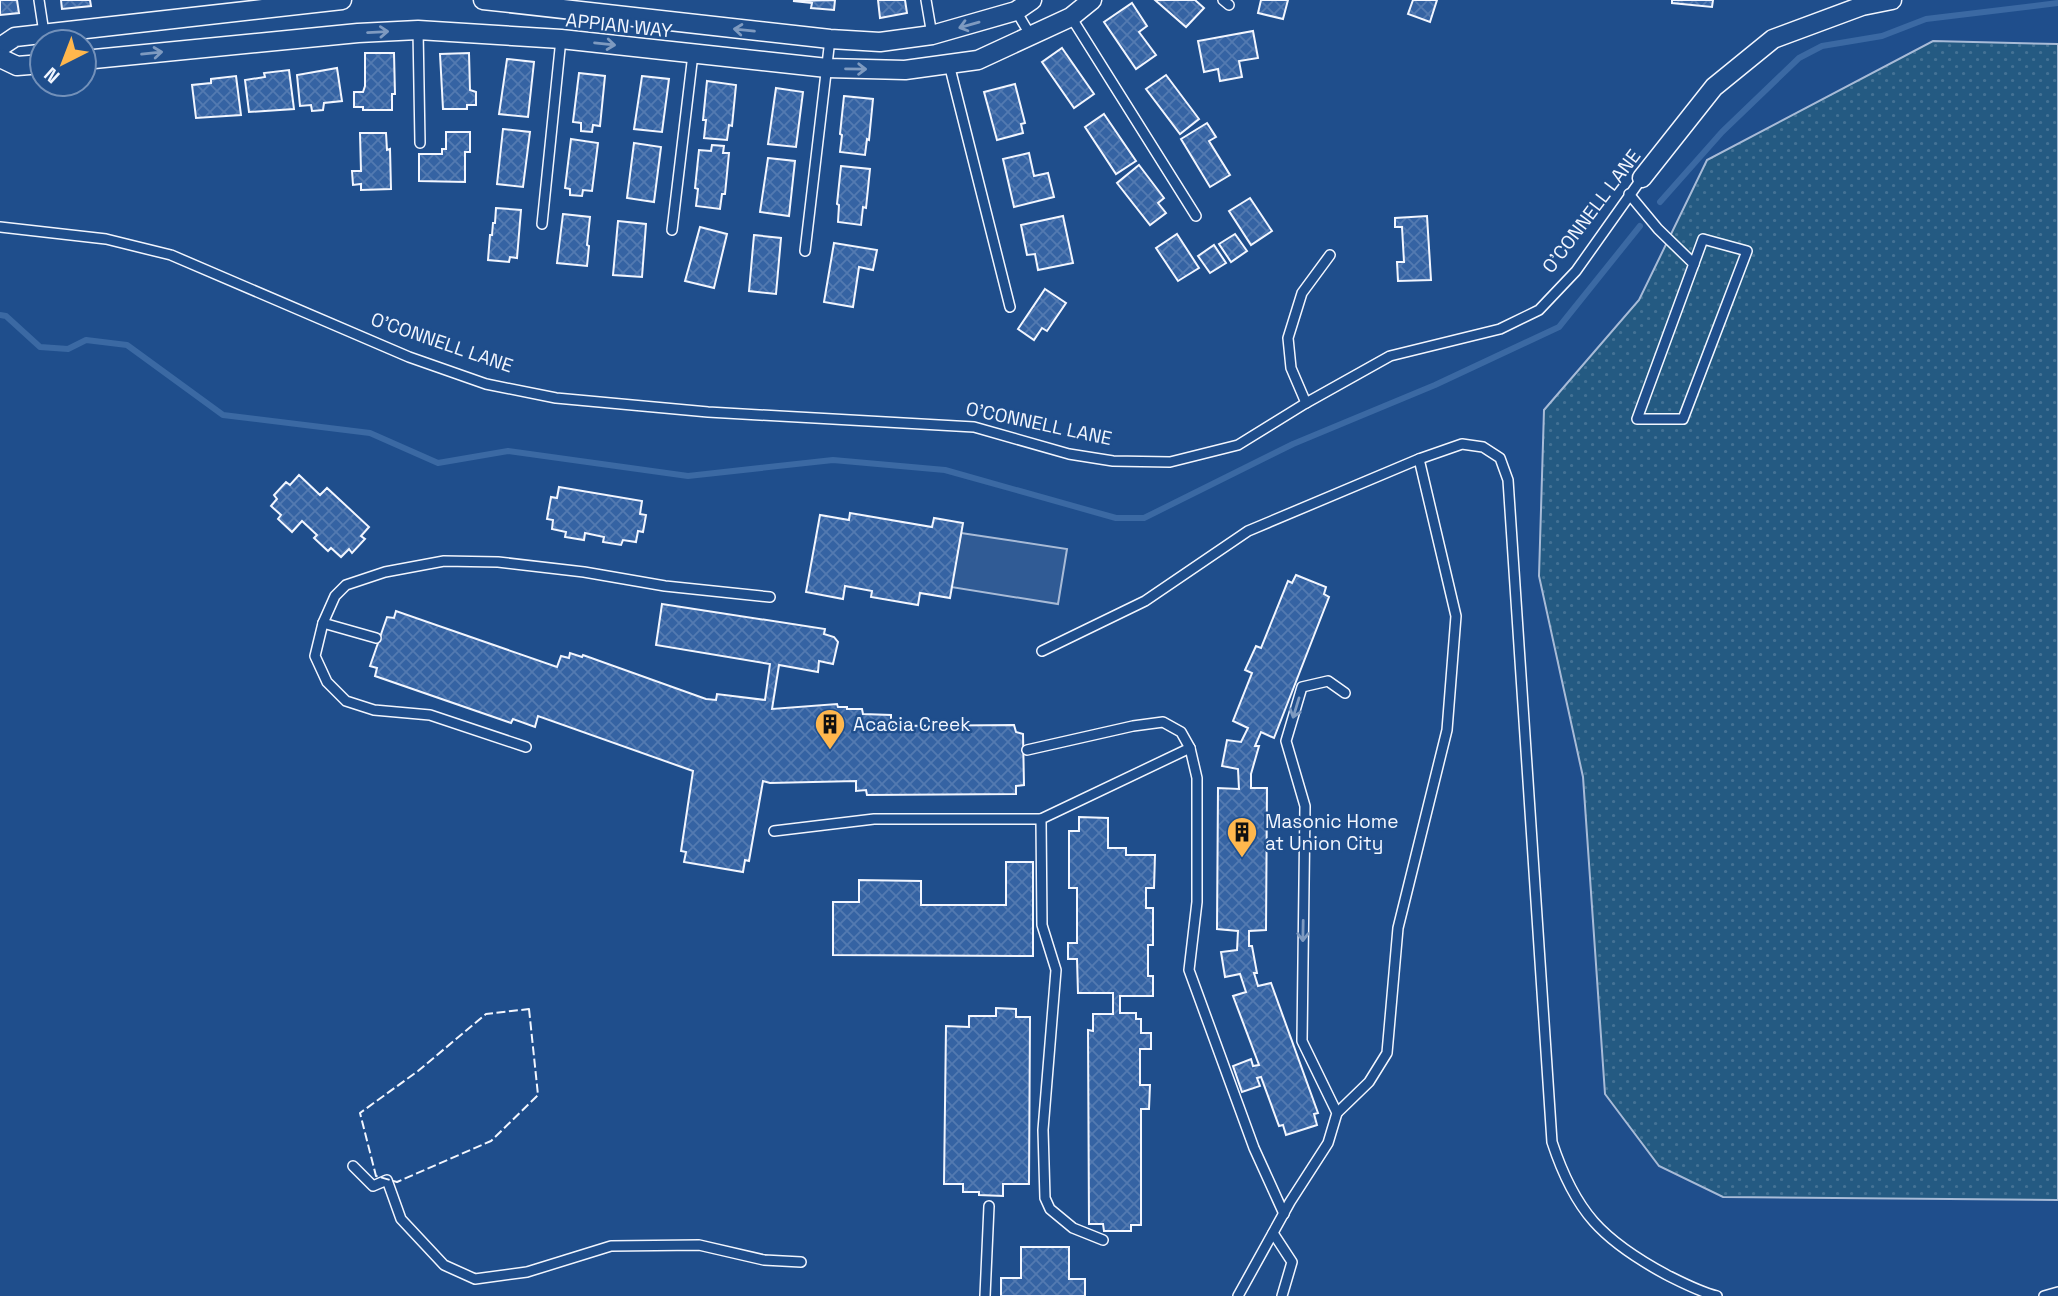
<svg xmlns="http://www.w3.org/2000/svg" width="2058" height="1296" font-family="'Space Grotesk',sans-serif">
  <defs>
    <pattern id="grass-dots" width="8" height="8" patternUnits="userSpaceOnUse" patternTransform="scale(1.75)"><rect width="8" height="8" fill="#245a82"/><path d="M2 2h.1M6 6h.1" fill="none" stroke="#447295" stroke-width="1.8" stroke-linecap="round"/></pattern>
    <pattern id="building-cross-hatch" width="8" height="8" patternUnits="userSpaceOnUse" patternTransform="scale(1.75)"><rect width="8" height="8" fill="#3563a3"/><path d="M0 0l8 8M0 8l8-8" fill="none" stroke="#537ab1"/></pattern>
  </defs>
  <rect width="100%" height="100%" fill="#1f4e8c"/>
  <polygon fill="url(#grass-dots)" stroke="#a8bbd7" stroke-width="2" points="1933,41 2058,44 2058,1200 1723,1197 1659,1166 1605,1094 1583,777 1539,576 1544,410 1639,300 1707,160"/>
  <polygon fill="#305b95" stroke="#a8bbd7" stroke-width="2" points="961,533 1067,549 1058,604 951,587"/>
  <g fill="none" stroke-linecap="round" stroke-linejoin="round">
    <g stroke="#3b69a3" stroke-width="6">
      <polyline points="1660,202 1722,132 1799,58 1822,46 1882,36 1926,19 2058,3"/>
      <polyline points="0,315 6,316 40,347 68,349 86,340 127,345 223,415 370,433 438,463 508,451 688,476 833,460 945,470 1116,518 1144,518 1293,444 1435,385 1559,327 1640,226"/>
    </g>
  </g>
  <g fill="url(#building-cross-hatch)" stroke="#f2f6ff" stroke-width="2">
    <polygon points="0,0 17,0 19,13 0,15"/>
    <polygon points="61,0 90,0 91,6 62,9"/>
    <polygon points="835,0 834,10 811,8 812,3 793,1"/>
    <polygon points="878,0 905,0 907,13 880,18"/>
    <polygon points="1155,0 1195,0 1204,8 1186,27"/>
    <polygon points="1261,0 1288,0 1283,19 1258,13"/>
    <polygon points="1413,0 1437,0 1430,22 1408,14"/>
    <polygon points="1672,0 1713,0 1712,7 1672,3"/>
    <polygon points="1132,3 1147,26 1139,32 1156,55 1136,69 1104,22"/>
    <polygon points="1253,31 1258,58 1239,61 1242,77 1220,81 1218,69 1204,72 1198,41"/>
    <polygon points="1062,48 1094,94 1074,108 1042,62"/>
    <polygon points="365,53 394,53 395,94 392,94 392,110 363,110 363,107 354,107 354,92 363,92 365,86"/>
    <polygon points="469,53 470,90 476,92 476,105 467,105 467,109 443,109 440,54"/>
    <polygon points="507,59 534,62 528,117 499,114"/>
    <polygon points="337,68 342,101 324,103 323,110 312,111 311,105 300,106 297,75"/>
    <polygon points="289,70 294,109 249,112 245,80 265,77 264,73"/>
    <polygon points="579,73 605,76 600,126 593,125 592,132 581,131 581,123 573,122"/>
    <polygon points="1166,75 1199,119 1180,134 1146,89"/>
    <polygon points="236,76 241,115 196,118 192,85 211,83 211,79"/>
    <polygon points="642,76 669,79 662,132 634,129"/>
    <polygon points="707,81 736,85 732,126 729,125 727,140 704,138 706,120 703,120"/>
    <polygon points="1015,84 1025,123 1021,124 1023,133 997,140 984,92"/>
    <polygon points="776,88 803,92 796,147 768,144"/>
    <polygon points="844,96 873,99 869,140 867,139 865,155 840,152 842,135 840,134"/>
    <polygon points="1104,114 1136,161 1116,174 1085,127"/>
    <polygon points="1207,123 1216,137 1209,141 1230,175 1210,187 1181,139"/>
    <polygon points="503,129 530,132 523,187 497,184"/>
    <polygon points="446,132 470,132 470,152 465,152 465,182 419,181 419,154 442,154 442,149 446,149"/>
    <polygon points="360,133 386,133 387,150 390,149 391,189 361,190 361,184 353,185 352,171 361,171"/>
    <polygon points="571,139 598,143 592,191 583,190 582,196 570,195 570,189 565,188"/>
    <polygon points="634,143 661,147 654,202 627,198"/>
    <polygon points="712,145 724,146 723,153 729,153 725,194 722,194 720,209 696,206 698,189 695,188 699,150 711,151"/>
    <polygon points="1029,153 1034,176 1048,173 1054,197 1014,207 1003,159"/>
    <polygon points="768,158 795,161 789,216 760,212"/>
    <polygon points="1139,165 1164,198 1158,203 1166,213 1150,225 1117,183"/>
    <polygon points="841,166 870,169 866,208 863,207 861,225 838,222 839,205 837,204"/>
    <polygon points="1250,198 1272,231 1251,245 1229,211"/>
    <polygon points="496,208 521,210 517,258 510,257 509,262 488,260 490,235 492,235 493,223 495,223"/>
    <polygon points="563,214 590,217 587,245 589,246 587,266 557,263"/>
    <polygon points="1063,216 1073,263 1038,270 1035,254 1027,255 1021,225"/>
    <polygon points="1427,216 1431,280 1398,281 1397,262 1404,262 1402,227 1395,227 1395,218"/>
    <polygon points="618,221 646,224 642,277 613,275"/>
    <polygon points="700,227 727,234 714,288 685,281"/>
    <polygon points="1177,234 1199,268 1178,281 1156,248"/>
    <polygon points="1235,234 1247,251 1231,262 1219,244"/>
    <polygon points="754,235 781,238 776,294 749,291"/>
    <polygon points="834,243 877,250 873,270 859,267 853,307 824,302"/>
    <polygon points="1214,245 1226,263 1210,273 1198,256"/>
    <polygon points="1045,289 1066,303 1047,331 1042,328 1034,340 1018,329"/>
    <polygon points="299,475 320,495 327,488 369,527 361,536 365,539 352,553 349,549 341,557 331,548 328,551 314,538 317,535 302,521 292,532 278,519 281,515 271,506 277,499 274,495 286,482 290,485"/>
    <polygon points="559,487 642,501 640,514 646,515 643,532 638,531 636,542 623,540 621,545 603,542 604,537 585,533 584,540 565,537 566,532 552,529 553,520 547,519 551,497 557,498"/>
    <polygon points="850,513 932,527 934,518 963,523 950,598 920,593 918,605 871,597 872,591 845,586 843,599 806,592 820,515 849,520"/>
    <polygon points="1296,575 1326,587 1324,594 1329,597 1274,738 1261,732 1255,746 1259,746 1251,774 1251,788 1267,788 1266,930 1249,931 1249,946 1252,946 1257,973 1254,973 1258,986 1271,983 1318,1113 1314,1114 1317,1125 1286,1135 1283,1125 1279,1126 1261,1077 1257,1078 1260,1086 1242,1092 1233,1066 1251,1059 1253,1066 1259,1065 1233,996 1246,992 1240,974 1225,977 1221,952 1237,950 1238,931 1217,929 1218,788 1239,789 1238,769 1222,766 1227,740 1241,742 1248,728 1233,721 1252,673 1245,670 1256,646 1261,648 1288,581 1292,583"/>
    <polygon points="662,604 825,629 824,634 834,637 838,642 833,664 819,661 818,672 779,665 772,709 837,704 838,707 847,707 847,709 862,709 863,714 891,715 891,726 1014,725 1016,732 1023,734 1024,785 1016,786 1016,794 867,795 866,790 856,791 856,781 770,783 763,781 749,861 745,860 743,872 684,862 686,852 681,851 693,771 538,716 535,727 513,719 511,723 375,676 377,668 370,666 387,617 394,618 396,611 557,667 561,656 569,658 570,653 582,657 583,655 706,699 716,700 717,694 765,700 770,664 656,645"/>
    <polygon points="1079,817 1108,818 1108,848 1126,848 1126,855 1155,855 1154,888 1146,888 1146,908 1153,908 1153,945 1148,945 1148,976 1153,976 1153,996 1120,996 1120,1013 1136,1013 1136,1019 1141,1019 1141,1033 1151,1033 1151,1049 1140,1049 1140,1085 1150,1085 1149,1109 1141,1109 1141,1225 1131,1225 1131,1231 1104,1231 1103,1224 1089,1224 1088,1030 1093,1031 1093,1014 1113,1014 1113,993 1078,993 1077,959 1068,959 1068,943 1077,943 1077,888 1069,888 1069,831 1079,831"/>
    <polygon points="1006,862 1033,862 1033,956 833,955 833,902 859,902 859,880 921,881 921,905 1006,905"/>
    <polygon points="996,1008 1016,1009 1016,1017 1030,1017 1029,1184 1003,1184 1003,1196 979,1195 979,1192 963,1192 963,1184 944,1184 946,1026 969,1027 969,1016 996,1016"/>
    <polygon points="1021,1247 1069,1247 1069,1279 1085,1279 1085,1296 1001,1296 1001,1278 1021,1278"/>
  </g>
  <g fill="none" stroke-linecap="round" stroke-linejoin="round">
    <g stroke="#f2f6ff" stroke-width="12">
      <g id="lane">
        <polyline points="39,0 44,33"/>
        <polyline points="926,0 932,35"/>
        <polyline points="1223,0 1229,5"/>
        <polyline points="1016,11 1031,36"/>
        <polyline points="1071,17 1196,216"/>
        <polyline points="418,30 420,143"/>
        <polyline points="949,64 1010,307"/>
        <polyline points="1629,194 1658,229 1694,264"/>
        <polyline points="542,224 561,39"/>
        <polyline points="0,227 106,239 171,255 409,357 486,384 556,398 708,412 974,427 1069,454 1113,461 1170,462 1238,445 1306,403 1390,356 1500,329 1539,310 1576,271 1642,178"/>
        <polyline points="672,230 693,54"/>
        <polygon points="1703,239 1747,251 1683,419 1637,419"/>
        <polyline points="805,251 830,39"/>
        <polyline points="1306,403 1291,368 1288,338 1302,293 1330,255"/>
        <polyline points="323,623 376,638"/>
        <path d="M1042 651 1145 601 1248 531 1419 459 1462 444 1483 447 1500 458 1508 480 1552 1142C1575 1212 1602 1240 1667 1275 1683 1283 1700 1292 1717 1296"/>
        <polyline points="526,747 430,715 374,710 346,701 327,682 315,656 323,623 335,596 346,585 385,572 444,561 498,562 584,572 665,586 770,597"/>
        <polyline points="1027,750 1133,726 1163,722 1181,732 1190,748 1197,778 1197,902 1189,970 1254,1148 1284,1214"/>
        <polyline points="774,831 874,819 1041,819"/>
        <polyline points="1337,1113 1369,1082 1387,1053 1398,928 1447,730 1456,616 1419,459"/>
        <polyline points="353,1166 373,1186 387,1180 401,1219 444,1265 475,1279 527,1272 611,1246 699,1245 764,1260 801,1262"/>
        <polyline points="1273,1233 1292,1262 1282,1296"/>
        <polyline points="1103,1240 1073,1228 1050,1209 1045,1198 1043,1130 1056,970 1042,925 1041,819 1190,748"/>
        <polyline points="985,1296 989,1206"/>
        <polyline points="1238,1296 1290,1202 1328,1143 1337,1113 1302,1041 1305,806 1286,741 1302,687 1328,681 1345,693"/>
        <polyline points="2044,1296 2058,1292"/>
      </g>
    </g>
    <g stroke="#f2f6ff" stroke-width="21">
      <g id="street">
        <polyline points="483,0 830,39 880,42 932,35 1016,11 1032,0"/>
        <polyline points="0,47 15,37 342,0"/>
        <polyline points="0,58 17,66 42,64"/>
        <polyline points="84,60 358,33 418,30 561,39 827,68 905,70 978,60 1071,17 1092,0"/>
        <polyline points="1642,178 1714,87 1773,39 1862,6 1892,0"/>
      </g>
    </g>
    <use href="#lane" stroke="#1f4e8c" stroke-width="9"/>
    <use href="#street" stroke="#1f4e8c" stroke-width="18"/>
    <polygon stroke="#f2f6ff" stroke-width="2" stroke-dasharray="9 3.5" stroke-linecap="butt" points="529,1009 538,1095 491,1141 397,1182 376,1176 360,1113 418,1071 486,1014"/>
  </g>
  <defs><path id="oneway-shaft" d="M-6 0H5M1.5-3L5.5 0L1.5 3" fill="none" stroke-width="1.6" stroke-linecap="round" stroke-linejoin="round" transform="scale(1.75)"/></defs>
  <g stroke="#7e9ac0">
    <use href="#oneway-shaft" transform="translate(969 25) rotate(164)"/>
    <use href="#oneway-shaft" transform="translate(744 30) rotate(-174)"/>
    <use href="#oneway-shaft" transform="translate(378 32) rotate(-3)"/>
    <use href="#oneway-shaft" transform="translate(605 44) rotate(6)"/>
    <use href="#oneway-shaft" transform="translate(152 53) rotate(-6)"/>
    <use href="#oneway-shaft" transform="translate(856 69) rotate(1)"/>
    <use href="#oneway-shaft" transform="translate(1296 708) rotate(107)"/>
    <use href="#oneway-shaft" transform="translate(1303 931) rotate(91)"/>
  </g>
  <defs>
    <g id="building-pin" transform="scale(1.575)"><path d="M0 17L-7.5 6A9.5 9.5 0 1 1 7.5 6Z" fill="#ffb74d" stroke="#1f4e8c"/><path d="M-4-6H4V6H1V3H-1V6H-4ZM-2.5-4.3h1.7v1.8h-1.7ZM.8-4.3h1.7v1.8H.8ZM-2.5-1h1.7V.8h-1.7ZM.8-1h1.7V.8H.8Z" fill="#111"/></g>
  </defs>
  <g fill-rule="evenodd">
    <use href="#building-pin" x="830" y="724"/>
    <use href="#building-pin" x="1242" y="832"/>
  </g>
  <g text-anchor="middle" stroke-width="5" stroke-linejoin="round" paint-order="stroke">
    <g font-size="19" fill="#f2f6ff" stroke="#1f4e8c">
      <text transform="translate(619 25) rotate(6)" y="7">APPIAN WAY</text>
      <text transform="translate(1591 211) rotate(-53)" y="7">O’CONNELL LANE</text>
      <text transform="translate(442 342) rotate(19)" y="7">O’CONNELL LANE</text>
      <text transform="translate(1039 423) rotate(12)" y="7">O’CONNELL LANE</text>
    </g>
    <g font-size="19" fill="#f2f6ff" stroke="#1f4e8c" text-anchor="start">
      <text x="853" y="731">Acacia Creek</text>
      <text x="1265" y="828">Masonic Home<tspan x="1265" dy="22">at Union City</tspan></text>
    </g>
  </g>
  <g transform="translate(63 63) rotate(222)"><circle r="33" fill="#1f4e8c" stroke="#7391ba" stroke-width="2"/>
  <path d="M0-5L12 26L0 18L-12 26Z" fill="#ffb74d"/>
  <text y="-10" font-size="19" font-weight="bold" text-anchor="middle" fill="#f2f6ff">N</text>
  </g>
</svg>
